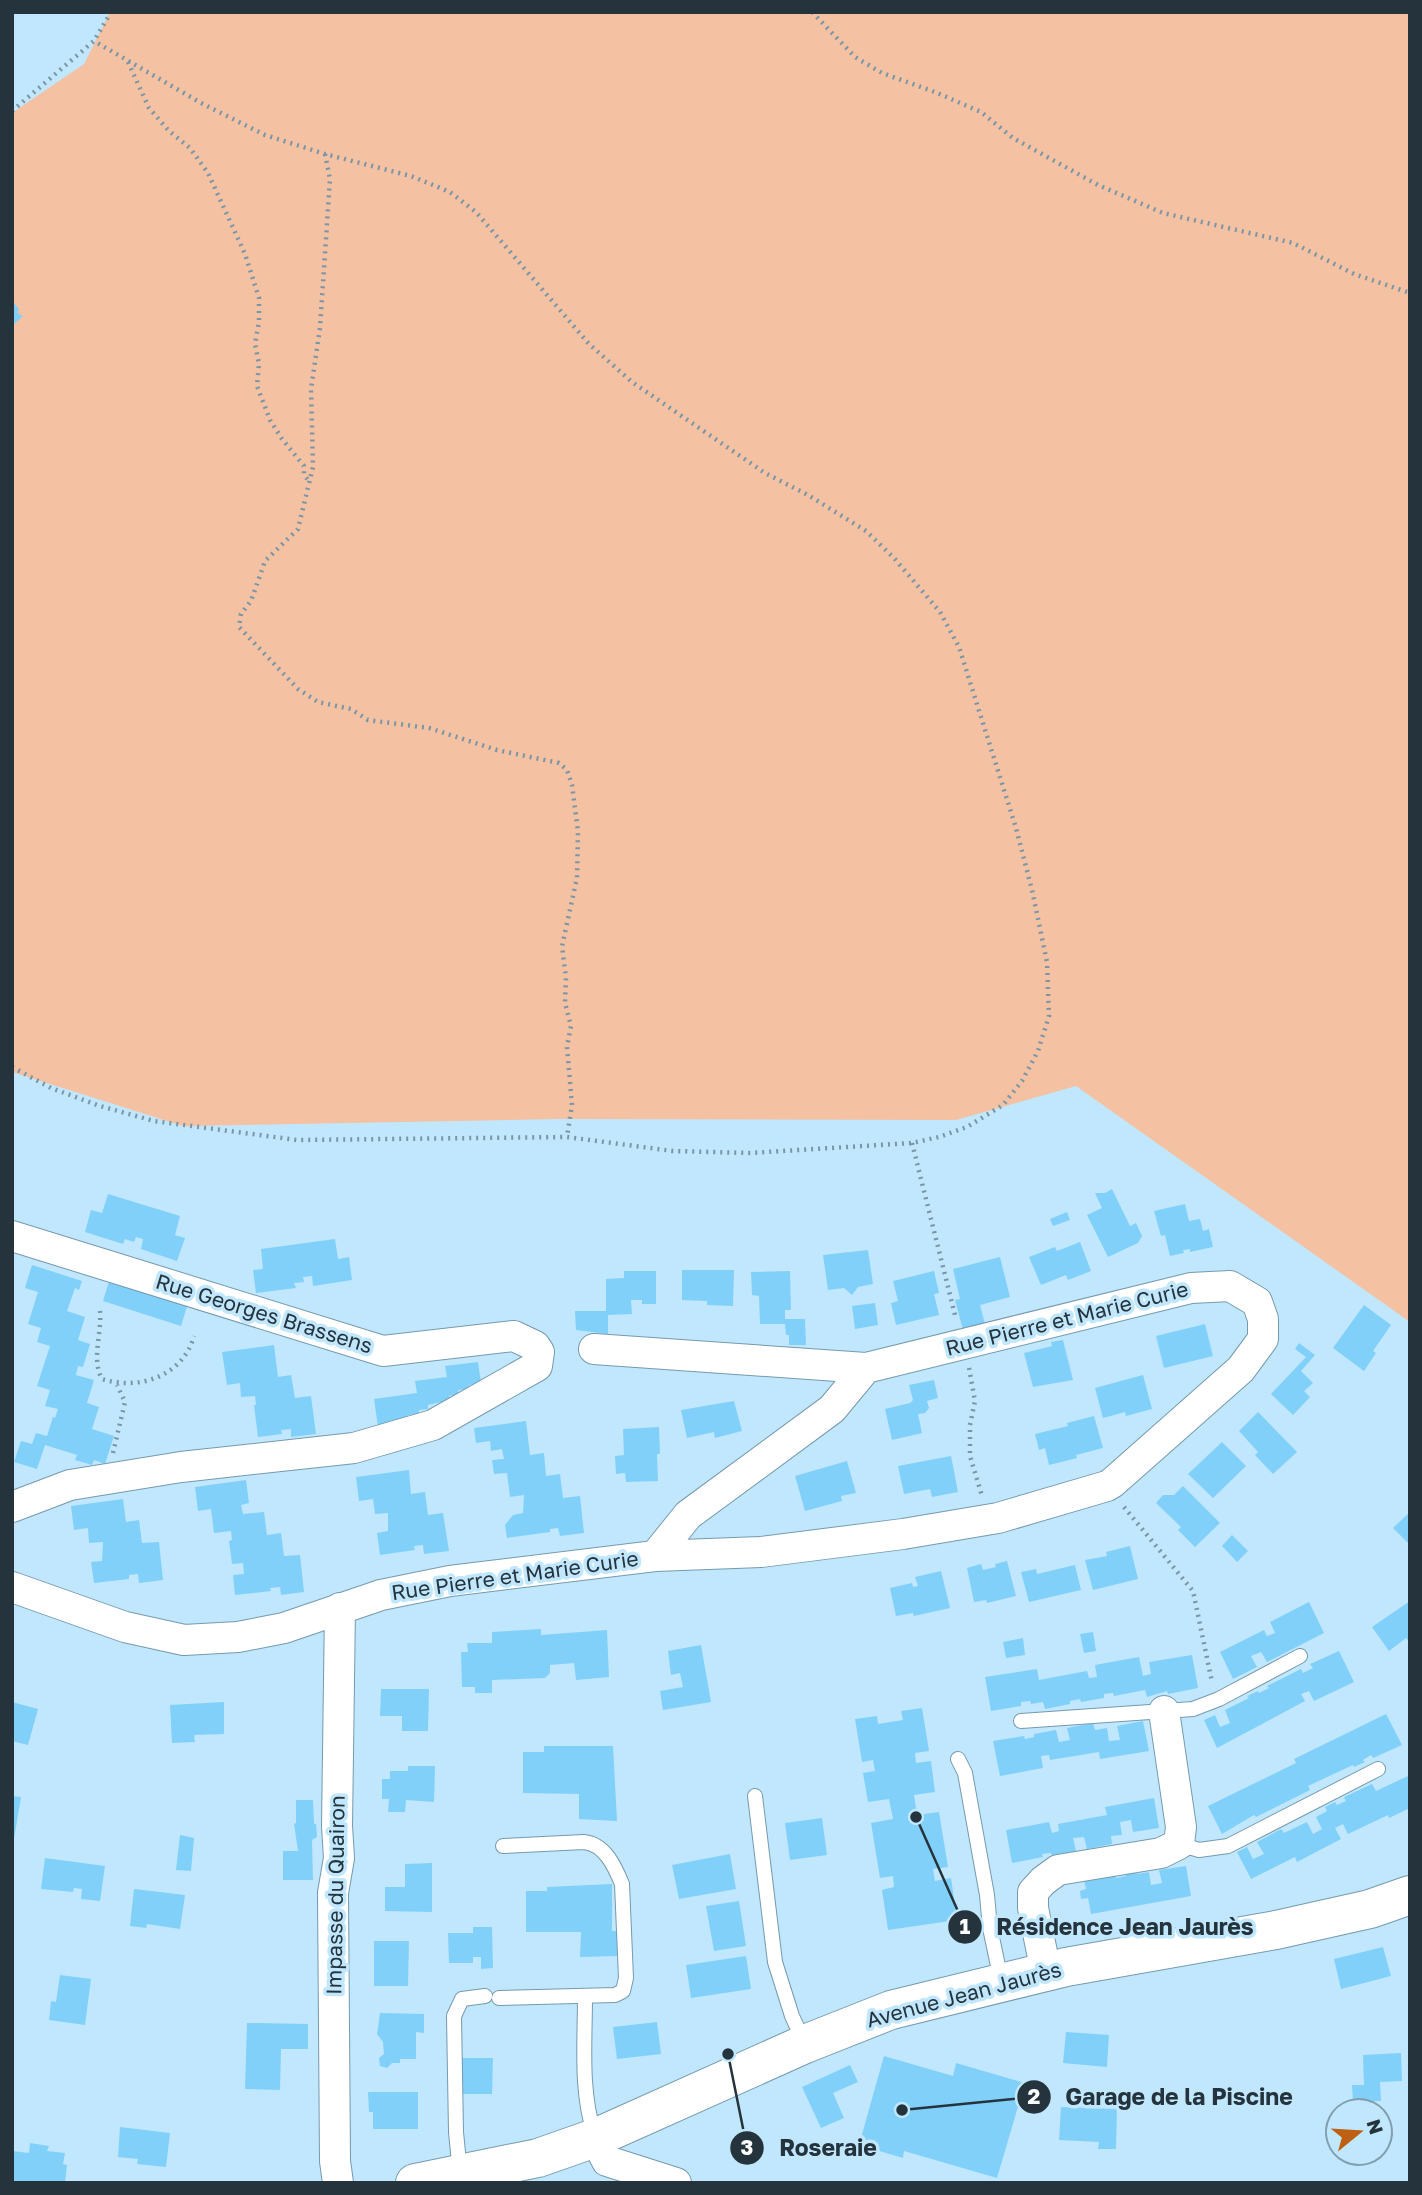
<svg xmlns="http://www.w3.org/2000/svg" width="1422" height="2195" font-family="'Golos Text',sans-serif">
  <rect width="100%" height="100%" fill="#c0e7fd"/>
  <polygon fill="#f4c1a3" points="110,12 1410,12 1410,1322 1076,1086 956,1120 558,1119 183,1126 12,1072 12,113 84,64"/>
  <g fill="#81d0fa">
    <polygon points="12,301 19,309 17,313 23,316 12,326"/>
    <polygon points="1112,1189 1130,1226 1136,1223 1142,1236 1138,1243 1108,1257 1087,1215 1102,1208 1095,1193 1105,1193"/>
    <polygon points="108,1194 180,1216 175,1235 185,1238 177,1261 141,1249 143,1239 136,1237 134,1242 125,1239 123,1244 85,1232 91,1210 102,1213"/>
    <polygon points="1185,1204 1189,1221 1200,1219 1203,1231 1209,1229 1213,1247 1190,1252 1190,1249 1183,1250 1184,1253 1170,1256 1165,1235 1161,1236 1154,1211"/>
    <polygon points="1067,1212 1070,1220 1053,1226 1050,1219"/>
    <polygon points="335,1239 338,1259 349,1257 352,1280 313,1286 312,1276 303,1277 304,1282 294,1283 296,1288 256,1293 253,1270 263,1269 261,1249"/>
    <polygon points="1080,1242 1091,1271 1068,1280 1066,1275 1041,1285 1029,1257 1055,1247 1057,1251"/>
    <polygon points="868,1250 873,1284 858,1287 852,1295 844,1288 828,1290 823,1255"/>
    <polygon points="1000,1257 1010,1297 980,1305 985,1324 963,1330 955,1300 960,1299 953,1269"/>
    <polygon points="32,1265 82,1281 79,1290 75,1288 67,1311 85,1317 78,1340 90,1344 83,1367 78,1366 76,1375 94,1380 87,1403 99,1407 92,1429 114,1436 105,1464 94,1460 92,1465 75,1460 77,1455 45,1445 37,1469 14,1462 21,1441 32,1444 36,1433 47,1436 53,1417 55,1418 58,1409 45,1406 50,1390 37,1386 50,1346 37,1342 41,1328 28,1324 38,1292 25,1288"/>
    <polygon points="682,1270 734,1270 733,1306 707,1305 707,1301 682,1300"/>
    <polygon points="624,1271 656,1271 656,1304 642,1304 642,1300 631,1300 632,1314 608,1315 608,1334 576,1330 575,1311 606,1311 606,1279 624,1278"/>
    <polygon points="790,1271 791,1310 785,1310 785,1319 805,1319 806,1345 789,1345 789,1335 786,1335 785,1324 760,1324 759,1296 752,1295 751,1272"/>
    <polygon points="934,1271 939,1293 934,1294 939,1315 896,1325 891,1303 898,1301 893,1281"/>
    <polygon points="110,1278 188,1303 181,1326 103,1301"/>
    <polygon points="875,1303 878,1325 855,1329 852,1306"/>
    <polygon points="1364,1305 1391,1325 1373,1351 1376,1353 1364,1371 1333,1348"/>
    <polygon points="1205,1324 1213,1356 1164,1368 1156,1336"/>
    <polygon points="1063,1340 1073,1380 1033,1387 1024,1353 1052,1346 1051,1342"/>
    <polygon points="1299,1343 1315,1355 1301,1371 1313,1383 1304,1391 1310,1397 1293,1415 1271,1394 1306,1357 1295,1349"/>
    <polygon points="274,1345 278,1377 291,1375 295,1398 311,1396 316,1434 291,1437 291,1429 281,1430 282,1434 258,1437 254,1405 256,1405 255,1396 241,1397 240,1383 227,1385 222,1352"/>
    <polygon points="478,1362 481,1383 469,1385 470,1389 458,1390 459,1394 449,1396 450,1400 428,1405 428,1409 419,1410 419,1414 408,1415 409,1420 378,1427 374,1399 417,1393 415,1381 447,1377 445,1366"/>
    <polygon points="1143,1375 1152,1409 1126,1416 1125,1412 1103,1418 1095,1388"/>
    <polygon points="934,1380 938,1398 927,1401 929,1408 925,1413 918,1414 922,1433 892,1440 885,1409 910,1403 913,1400 909,1385"/>
    <polygon points="734,1401 742,1431 715,1438 714,1432 687,1438 681,1410"/>
    <polygon points="1258,1412 1297,1452 1273,1474 1255,1455 1258,1452 1239,1431"/>
    <polygon points="1094,1416 1103,1448 1076,1455 1077,1458 1049,1465 1045,1448 1039,1450 1035,1434 1068,1426 1067,1423"/>
    <polygon points="526,1421 530,1455 544,1453 546,1476 560,1474 563,1498 580,1496 584,1533 560,1536 558,1528 550,1529 550,1532 507,1538 505,1525 513,1515 523,1513 524,1495 510,1497 507,1473 494,1474 492,1460 504,1459 502,1449 491,1451 490,1441 476,1443 474,1428"/>
    <polygon points="659,1427 660,1454 657,1454 658,1481 626,1482 625,1473 616,1474 615,1456 624,1455 623,1429"/>
    <polygon points="1222,1442 1246,1466 1213,1498 1188,1474"/>
    <polygon points="951,1456 958,1492 932,1497 930,1489 904,1494 898,1466"/>
    <polygon points="847,1461 856,1493 841,1496 842,1501 805,1511 795,1476"/>
    <polygon points="409,1470 411,1494 425,1492 428,1515 443,1513 449,1551 424,1554 423,1545 414,1546 415,1550 380,1555 377,1533 388,1531 388,1513 375,1514 373,1499 359,1501 356,1477"/>
    <polygon points="246,1480 249,1503 241,1505 243,1514 264,1512 267,1535 281,1533 284,1556 300,1555 304,1592 281,1595 280,1587 270,1588 271,1591 235,1595 233,1575 244,1574 243,1563 232,1564 229,1541 232,1540 231,1531 214,1533 211,1509 198,1511 195,1487"/>
    <polygon points="1183,1486 1220,1523 1195,1547 1178,1530 1181,1527 1156,1503 1163,1495 1174,1495"/>
    <polygon points="123,1499 126,1522 139,1520 142,1543 159,1542 163,1580 139,1583 138,1574 129,1575 129,1579 94,1583 91,1562 102,1561 103,1542 89,1543 88,1528 74,1530 71,1506"/>
    <polygon points="1410,1512 1410,1545 1393,1528"/>
    <polygon points="1232,1535 1248,1551 1237,1562 1222,1546"/>
    <polygon points="1130,1546 1138,1579 1093,1590 1085,1560 1107,1556 1106,1552"/>
    <polygon points="1007,1561 1016,1596 987,1603 986,1600 974,1602 967,1568 981,1564 983,1570 996,1567 995,1564"/>
    <polygon points="1075,1565 1081,1590 1029,1602 1021,1572 1036,1569 1037,1574"/>
    <polygon points="941,1571 950,1608 914,1616 913,1613 896,1616 890,1588 912,1583 913,1587 918,1586 915,1577"/>
    <polygon points="1410,1601 1410,1643 1406,1638 1389,1651 1372,1627"/>
    <polygon points="1309,1602 1324,1633 1267,1662 1261,1652 1251,1656 1257,1667 1233,1679 1220,1652 1264,1630 1267,1636 1275,1633 1270,1622"/>
    <polygon points="541,1629 541,1635 607,1630 609,1677 576,1680 574,1663 550,1665 550,1673 545,1678 492,1680 492,1693 475,1693 475,1687 462,1687 461,1652 468,1652 467,1643 492,1643 492,1632"/>
    <polygon points="1093,1632 1096,1651 1084,1653 1080,1634"/>
    <polygon points="1023,1638 1025,1655 1006,1658 1003,1642"/>
    <polygon points="701,1645 711,1702 663,1710 660,1691 683,1687 680,1673 671,1675 668,1651"/>
    <polygon points="1339,1651 1354,1682 1314,1701 1309,1691 1301,1694 1305,1701 1217,1748 1204,1720 1215,1715 1220,1727 1230,1723 1225,1710 1249,1698 1247,1696 1258,1691 1259,1693 1269,1688 1267,1686 1301,1669 1303,1673 1313,1668 1310,1664"/>
    <polygon points="1192,1655 1198,1688 1168,1694 1167,1691 1147,1697 1145,1690 1114,1696 1113,1693 1104,1694 1104,1698 1081,1702 1080,1699 1070,1701 1070,1704 1045,1709 1043,1702 1031,1704 1030,1701 1021,1702 1021,1706 991,1711 985,1677 1037,1669 1039,1680 1087,1671 1089,1678 1097,1677 1095,1665 1139,1657 1143,1676 1151,1674 1149,1662"/>
    <polygon points="381,1689 429,1689 428,1731 402,1731 402,1716 380,1716"/>
    <polygon points="12,1702 38,1709 28,1745 12,1741"/>
    <polygon points="224,1702 224,1734 194,1735 195,1742 172,1743 170,1705"/>
    <polygon points="922,1708 929,1751 915,1753 916,1763 931,1761 935,1792 914,1795 917,1815 939,1812 948,1867 933,1869 935,1881 951,1878 957,1920 888,1930 882,1890 894,1887 893,1876 880,1878 871,1823 893,1819 889,1799 868,1802 863,1773 875,1771 873,1760 862,1762 855,1719 877,1716 878,1724 903,1720 901,1711"/>
    <polygon points="1386,1714 1402,1745 1373,1758 1371,1755 1363,1760 1365,1762 1354,1767 1353,1765 1308,1786 1310,1790 1256,1817 1254,1815 1222,1834 1208,1806 1296,1763 1294,1759"/>
    <polygon points="1143,1721 1149,1751 1100,1759 1099,1752 1050,1760 1049,1755 1041,1756 1043,1768 1000,1776 993,1741 1024,1736 1025,1739 1034,1737 1034,1734 1056,1730 1059,1742 1070,1740 1067,1728 1093,1723 1095,1730 1107,1728 1109,1741 1120,1740 1117,1726"/>
    <polygon points="544,1746 613,1746 617,1821 579,1819 579,1794 523,1793 523,1752 544,1752"/>
    <polygon points="408,1766 435,1766 434,1802 406,1800 405,1812 388,1812 389,1799 382,1799 382,1779 390,1779 390,1771 408,1771"/>
    <polygon points="1410,1775 1410,1808 1389,1818 1388,1815 1348,1834 1343,1824 1335,1828 1341,1839 1297,1862 1295,1857 1251,1879 1237,1852 1247,1847 1253,1859 1264,1854 1257,1842 1281,1829 1284,1833 1307,1822 1313,1834 1322,1829 1316,1817 1327,1811 1325,1807 1335,1802 1337,1805 1346,1801 1344,1797 1372,1784 1376,1791"/>
    <polygon points="12,1796 21,1797 14,1839 12,1839"/>
    <polygon points="1154,1798 1159,1828 1133,1832 1131,1820 1120,1822 1122,1835 1111,1836 1112,1844 1087,1849 1084,1837 1073,1838 1076,1851 1052,1856 1051,1853 1042,1854 1043,1857 1012,1863 1006,1830 1049,1822 1052,1833 1059,1831 1058,1824 1107,1815 1105,1807"/>
    <polygon points="296,1800 313,1800 314,1824 316,1824 317,1837 312,1840 313,1880 283,1880 283,1851 298,1851 294,1824 296,1823"/>
    <polygon points="822,1818 827,1855 790,1860 785,1823"/>
    <polygon points="180,1835 194,1838 191,1871 176,1870"/>
    <polygon points="730,1854 736,1889 679,1899 672,1865"/>
    <polygon points="45,1858 105,1866 100,1901 81,1899 82,1889 74,1888 73,1892 41,1889"/>
    <polygon points="432,1863 432,1912 385,1911 385,1887 405,1887 405,1864"/>
    <polygon points="1186,1866 1191,1896 1091,1914 1088,1898 1081,1899 1080,1891 1086,1889 1084,1880 1115,1874 1116,1878 1126,1876 1124,1872 1137,1870 1137,1874 1149,1872 1151,1885 1162,1883 1159,1870"/>
    <polygon points="612,1884 612,1931 617,1931 617,1956 580,1957 581,1932 526,1932 526,1891 547,1891 547,1887"/>
    <polygon points="134,1889 185,1895 180,1929 147,1924 146,1928 130,1926"/>
    <polygon points="739,1901 746,1946 714,1951 706,1906"/>
    <polygon points="473,1927 492,1927 493,1968 481,1969 481,1957 473,1957 473,1963 449,1963 448,1933 473,1933"/>
    <polygon points="374,1941 409,1941 408,1986 374,1986"/>
    <polygon points="1383,1947 1391,1976 1341,1989 1334,1959"/>
    <polygon points="746,1956 751,1989 691,1998 686,1965"/>
    <polygon points="60,1975 91,1979 85,2025 49,2020 51,2001 56,2002"/>
    <polygon points="380,2013 424,2014 424,2033 416,2032 416,2059 400,2059 400,2063 392,2063 387,2068 380,2066 379,2058 384,2054 383,2042 377,2034"/>
    <polygon points="657,2022 661,2054 617,2059 613,2027"/>
    <polygon points="247,2023 308,2024 308,2049 281,2049 280,2090 245,2089"/>
    <polygon points="1066,2032 1109,2035 1107,2067 1063,2063"/>
    <polygon points="1401,2053 1402,2081 1380,2082 1381,2101 1353,2102 1352,2085 1364,2085 1363,2055"/>
    <polygon points="884,2056 953,2076 956,2063 1025,2083 997,2178 904,2151 903,2158 859,2145"/>
    <polygon points="460,2058 493,2058 492,2094 460,2094"/>
    <polygon points="850,2065 858,2082 833,2093 844,2118 821,2128 802,2087"/>
    <polygon points="368,2092 418,2092 418,2129 373,2129 373,2112 369,2112"/>
    <polygon points="1061,2107 1117,2109 1116,2149 1098,2149 1099,2142 1059,2140"/>
    <polygon points="120,2127 170,2133 166,2167 137,2164 138,2159 118,2157"/>
    <polygon points="30,2143 49,2146 47,2151 65,2153 63,2164 67,2165 65,2183 12,2183 12,2151 29,2153"/>
  </g>
  <g fill="none" stroke-linecap="round" stroke-linejoin="round">
    <g stroke="#759aae" stroke-width="16">
      <g id="lane">
        <polyline points="1021,1721 1193,1709 1219,1699 1300,1656"/>
        <polyline points="958,1759 965,1773 987,1895 990,1928 1001,1980"/>
        <polyline points="755,1796 775,1962 792,2016 804,2042"/>
        <polyline points="1179,1844 1199,1850 1228,1846 1378,1769"/>
        <path d="M585 1996C585 2043 580 2092 595 2136"/>
        <path d="M499 1998 615 1995 623 1991 626 1978 622 1884C615 1867 605 1844 584 1842L503 1846"/>
        <polyline points="460,2173 456,2132 454,2016 462,1999 485,1996"/>
      </g>
    </g>
    <g stroke="#759aae" stroke-width="32">
      <g id="street">
        <polyline points="12,1236 383,1351 514,1336 535,1346 539,1352 537,1366 433,1425 354,1448 181,1467 70,1485 12,1507"/>
        <polyline points="594,1349 866,1368"/>
        <polyline points="12,1587 125,1627 184,1640 238,1637 284,1628 381,1595 450,1581 655,1556 761,1552 903,1534 998,1518 1107,1486 1112,1483 1241,1369 1263,1339 1263,1319 1257,1302 1230,1286 1191,1288 866,1368 832,1409 688,1515 655,1556"/>
        <polyline points="1046,1972 1033,1908 1033,1892 1043,1881 1058,1870 1161,1853 1179,1844 1181,1827 1164,1711"/>
        <polyline points="595,2138 607,2161 676,2183"/>
        <polyline points="338,2183 335,2161 333,1893 339,1858 337,1826 340,1608"/>
      </g>
    </g>
    <g stroke="#759aae" stroke-width="40">
      <polyline id="secondary" points="415,2183 538,2158 595,2138 805,2044 891,2010 1066,1967 1276,1930 1370,1909 1410,1895"/>
    </g>
    <g stroke="#7a96a6" stroke-width="4.5" stroke-dasharray="2 5" stroke-linecap="butt">
      <polyline points="812,12 855,57 882,73 935,92 981,112 1013,138 1098,185 1163,213 1293,243 1354,274 1410,293"/>
      <polyline points="128,62 149,108 169,131 190,148 208,173 245,254 259,298 259,321 255,344 259,364 257,386 270,420 282,439 304,466 304,475 309,481"/>
      <polyline points="12,111 94,41 111,12"/>
      <polyline points="325,154 330,179 320,328 311,389 313,467 298,529 265,561 251,601 241,614 239,627 298,689 318,702 351,709 368,720 429,728 497,750 559,763 567,770 572,785 578,831 577,878 562,946 566,978 565,1003 571,1026 567,1047 572,1105 567,1137"/>
      <polyline points="12,1067 51,1088 100,1106 154,1121 297,1140 567,1137 673,1151 750,1153 912,1143 939,1137 967,1127 1003,1105 1022,1081 1038,1051 1049,1016 1047,962 1032,890 1016,828 959,647 940,612 894,558 866,531 808,495 765,473 632,382 589,344 476,212 450,192 411,176 325,154 265,135 201,103 94,41"/>
      <polyline points="912,1143 956,1319"/>
      <path d="M100 1311C102 1334 91 1359 102 1379 139 1391 183 1376 194 1336"/>
      <polyline points="969,1368 975,1401 970,1425 970,1456 982,1496"/>
      <polyline points="113,1453 125,1402 117,1385"/>
      <polyline points="1124,1507 1193,1591 1212,1682"/>
    </g>
    <use href="#lane" stroke="#fff" stroke-width="14"/>
    <use href="#street" stroke="#fff" stroke-width="30"/>
    <use href="#secondary" stroke="#fff" stroke-width="38"/>
  </g>
  <g text-anchor="middle" stroke-width="7" stroke-linejoin="round" paint-order="stroke">
    <g font-size="21" fill="#24333c" stroke="#c0e7fd">
      <text transform="translate(264 1314) rotate(17)" y="7">Rue Georges Brassens</text>
      <text transform="translate(1067 1319) rotate(-14)" y="7">Rue Pierre et Marie Curie</text>
      <text transform="translate(515 1576) rotate(-8)" y="7">Rue Pierre et Marie Curie</text>
      <text transform="translate(336 1895) rotate(-89)" y="7">Impasse du Quairon</text>
      <text transform="translate(964 1995) rotate(-15)" y="7">Avenue Jean Jaurès</text>
    </g>
  </g>
  <path fill="none" stroke="#24333c" stroke-width="2.5" d="M916 1817L965 1927M902 2110L1034 2097M728 2054L747 2148"/>
  <g fill="#24333c" stroke="#c0e7fd" stroke-width="2.5">
    <circle cx="916" cy="1817" r="7"/>
    <circle cx="902" cy="2110" r="7"/>
    <circle cx="728" cy="2054" r="7"/>
    <circle cx="965" cy="1927" r="18"/>
    <circle cx="1034" cy="2097" r="18"/>
    <circle cx="747" cy="2148" r="18"/>
  </g>
  <g font-size="21" text-anchor="middle" font-weight="bold" fill="#fff">
    <text x="965" y="1934">1</text>
    <text x="1034" y="2104">2</text>
    <text x="747" y="2155">3</text>
  </g>
  <g font-size="23" text-anchor="middle" font-weight="bold" fill="#24333c" stroke="#c0e7fd" stroke-width="7" stroke-linejoin="round" paint-order="stroke">
    <text x="1125" y="1935">Résidence Jean Jaurès</text>
    <text x="1179" y="2105">Garage de la Piscine</text>
    <text x="828" y="2156">Roseraie</text>
  </g>
  <rect width="1422" height="2195" fill="none" stroke="#24333c" stroke-width="28"/>
  <g transform="translate(1359 2132) rotate(72)"><circle r="33" fill="#c0e7fd" stroke="#829fb0" stroke-width="2"/>
  <path d="M0-5L12 26L0 18L-12 26Z" fill="#bd6012"/>
  <text y="-10" font-size="19" font-weight="bold" text-anchor="middle" fill="#24333c">N</text>
  </g>
</svg>
